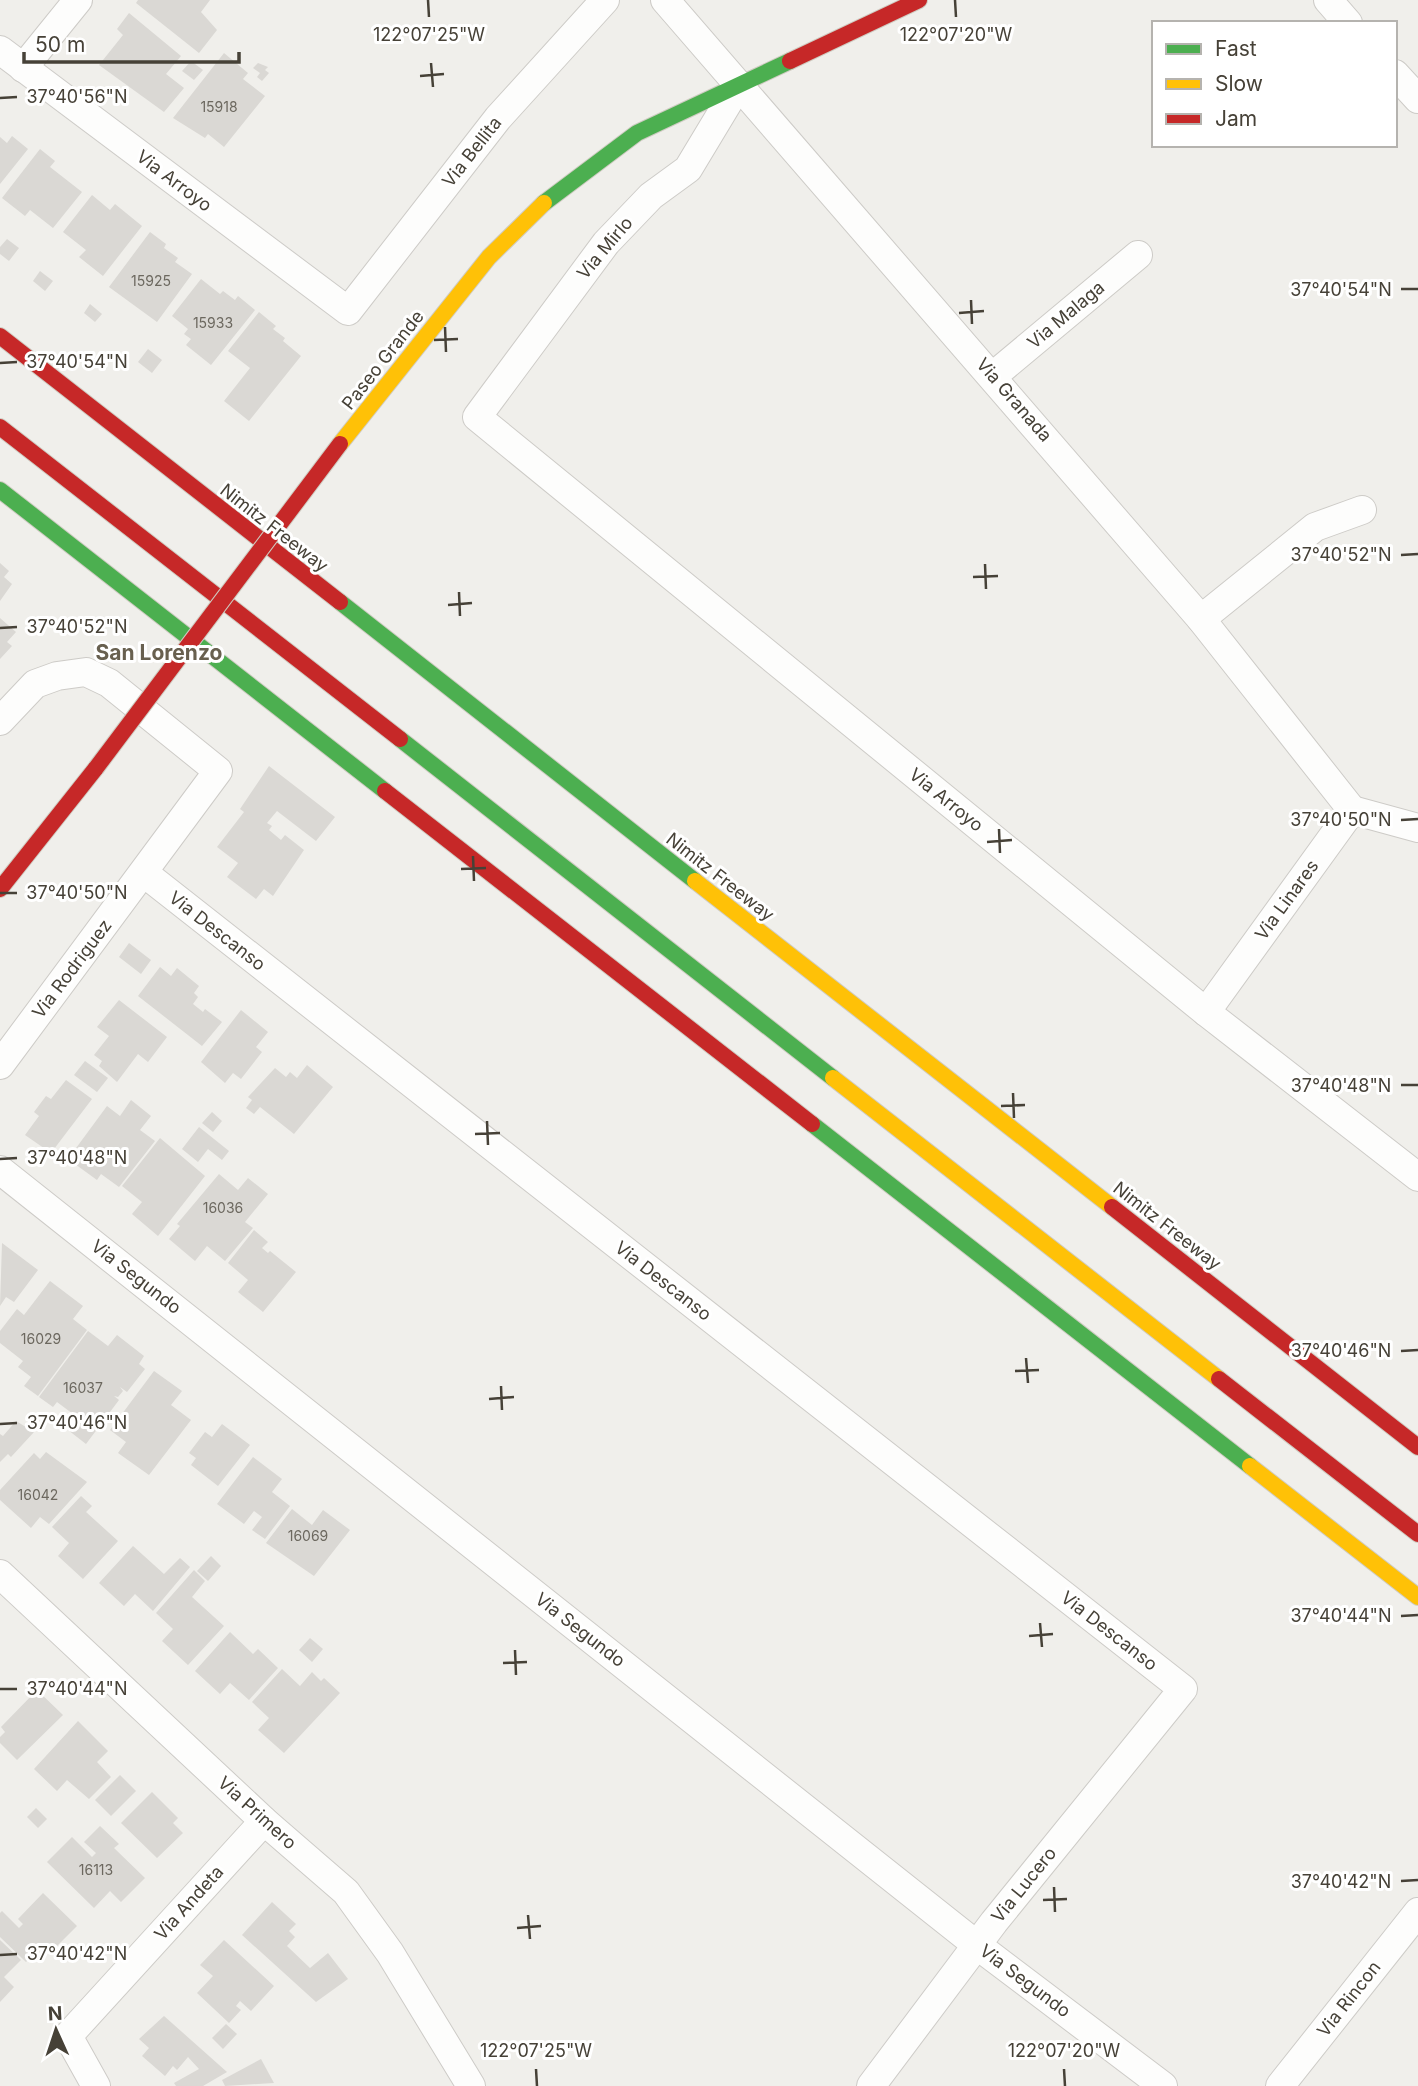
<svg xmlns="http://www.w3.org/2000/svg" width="1418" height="2086" font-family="Inter,sans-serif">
  <rect width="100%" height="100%" fill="#f0efeb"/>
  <g fill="#dad8d4">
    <polygon points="138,0 210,0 201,12 217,30 199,53 136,3"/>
    <polygon points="129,13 181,56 166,74 184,88 164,112 99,65 123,35 117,29"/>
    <polygon points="224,53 248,73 243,79 265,96 224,147 208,134 205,138 173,118"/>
    <polygon points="191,61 203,70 194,80 182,71"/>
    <polygon points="258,63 268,67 265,70 269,73 262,81 257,77 260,73 253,68"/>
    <polygon points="12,136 28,149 0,184 0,137 7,143"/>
    <polygon points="40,149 55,161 50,167 82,192 53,228 30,210 25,216 2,198"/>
    <polygon points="92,195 110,210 115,204 142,226 103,276 79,257 86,250 63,232"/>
    <polygon points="150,232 166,244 164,248 178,258 175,262 192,274 157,322 109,287"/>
    <polygon points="7,239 19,248 9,261 0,254 0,247"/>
    <polygon points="40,271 53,281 45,291 33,281"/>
    <polygon points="201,279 220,294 223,291 235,300 238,296 255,310 211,365 186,345 191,339 184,334 188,329 172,316"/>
    <polygon points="90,304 102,314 95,322 84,313"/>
    <polygon points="259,312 276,326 273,329 285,338 283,341 301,356 249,421 224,401 250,368 228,351"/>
    <polygon points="148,349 162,360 152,373 138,362"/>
    <polygon points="0,563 9,571 4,577 12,584 0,601"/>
    <polygon points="0,618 16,632 7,642 12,646 0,659"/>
    <polygon points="269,766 335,817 316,841 277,811 267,823 272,826 269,830 281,840 285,835 304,850 273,896 264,889 256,899 227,877 238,863 217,847 244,812 240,809"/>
    <polygon points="129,943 151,960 141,974 119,957"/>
    <polygon points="160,967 171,976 177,968 199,986 194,993 198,997 193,1004 203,1012 205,1009 222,1022 202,1046 138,996"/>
    <polygon points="119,1000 167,1037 148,1062 138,1054 117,1082 99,1066 102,1061 94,1055 109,1036 97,1027"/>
    <polygon points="241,1010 268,1032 256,1047 262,1052 241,1079 233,1073 225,1083 201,1062"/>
    <polygon points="85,1061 108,1078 97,1092 74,1075"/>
    <polygon points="307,1065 333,1087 294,1134 260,1107 254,1114 246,1108 252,1100 248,1097 275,1068 286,1077 290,1072 297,1078"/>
    <polygon points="66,1080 92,1099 51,1153 25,1135 39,1116 34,1112 46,1096 51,1099"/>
    <polygon points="131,1100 151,1116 140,1130 155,1141 119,1187 101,1174 97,1180 68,1159 107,1106 120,1116"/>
    <polygon points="212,1112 222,1121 213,1132 202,1123"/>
    <polygon points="199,1127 229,1151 222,1160 208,1149 198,1162 182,1149"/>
    <polygon points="160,1138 205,1176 158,1236 132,1214 142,1202 122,1186"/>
    <polygon points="219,1174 238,1190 248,1178 268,1194 245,1222 253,1228 225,1261 207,1246 195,1261 169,1239 180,1226 177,1224"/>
    <polygon points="254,1230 268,1242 262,1248 268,1253 270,1251 296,1272 263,1312 238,1292 248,1280 228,1263"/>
    <polygon points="2,1243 38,1270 14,1302 6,1297 0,1306"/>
    <polygon points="50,1281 83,1306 73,1319 87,1330 38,1396 24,1386 31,1377 18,1367 23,1361 0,1343 0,1331 17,1309 24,1315"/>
    <polygon points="88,1331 108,1346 117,1335 144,1356 139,1364 145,1369 127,1392 120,1387 123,1391 118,1397 114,1396 119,1400 86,1444 68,1430 77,1417 57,1402 53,1407 39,1397"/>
    <polygon points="154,1371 182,1391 171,1405 191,1420 149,1475 118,1453 126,1442 110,1430"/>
    <polygon points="16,1421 34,1432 11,1457 8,1454 0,1462 0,1434 3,1436"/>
    <polygon points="222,1424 250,1445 218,1486 191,1465 196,1458 189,1453 205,1432 212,1437"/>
    <polygon points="46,1452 87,1482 49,1524 40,1517 31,1528 0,1500 0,1490 34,1453 40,1459"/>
    <polygon points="253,1457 282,1479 272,1492 290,1506 265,1539 252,1530 262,1517 254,1511 244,1524 217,1504"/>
    <polygon points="81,1496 92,1506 86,1512 118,1541 83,1579 58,1556 69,1543 52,1527"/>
    <polygon points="292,1509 312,1525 323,1510 350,1530 314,1576 266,1543"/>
    <polygon points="133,1546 164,1574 180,1558 190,1567 153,1611 135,1594 124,1606 99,1583"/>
    <polygon points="211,1556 221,1566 208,1581 197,1571"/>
    <polygon points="194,1570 205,1581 192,1597 224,1626 188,1665 162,1641 173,1629 156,1613"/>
    <polygon points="230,1632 253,1654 258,1649 278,1668 249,1700 230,1683 220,1694 195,1671"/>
    <polygon points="310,1638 323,1649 312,1662 299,1650"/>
    <polygon points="282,1669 300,1686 312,1672 321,1681 324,1678 340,1693 284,1753 258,1730 269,1718 252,1702"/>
    <polygon points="37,1690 63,1715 17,1760 0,1743 0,1737 5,1732 1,1727"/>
    <polygon points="78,1721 108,1751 97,1762 111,1777 89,1799 67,1780 57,1791 34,1769"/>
    <polygon points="120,1775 136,1791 111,1816 95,1800"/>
    <polygon points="152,1792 178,1818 173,1823 183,1833 157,1858 121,1823"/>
    <polygon points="36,1808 47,1819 38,1828 27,1817"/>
    <polygon points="100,1826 119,1844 114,1848 145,1878 121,1902 110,1891 94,1908 47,1862 72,1837 92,1857 96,1853 84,1842"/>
    <polygon points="43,1893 77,1926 52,1951 44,1944 26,1962 0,1937 0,1913 2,1911 19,1928 23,1924 18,1919"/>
    <polygon points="272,1902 296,1924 289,1931 295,1937 287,1946 310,1968 328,1953 348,1979 316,2002 242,1935"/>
    <polygon points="0,1940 21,1960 4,1977 14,1987 0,2002"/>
    <polygon points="224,1940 274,1986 251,2011 240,2001 236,2006 241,2010 229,2023 197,1993 213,1976 200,1965"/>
    <polygon points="164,2016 227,2072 203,2086 176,2086 174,2083 199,2069 188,2057 177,2070 173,2066 165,2076 142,2056 149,2048 139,2039"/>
    <polygon points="226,2024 237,2034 223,2049 212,2038"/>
    <polygon points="261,2059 274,2083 225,2086 222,2080"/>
  </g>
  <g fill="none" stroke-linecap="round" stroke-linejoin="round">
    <g stroke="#cdcbc7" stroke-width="30">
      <g id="street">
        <polyline points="665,0 1201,619 1352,810"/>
        <polyline points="1328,0 1348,23"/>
        <polyline points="0,50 348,311 498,118 605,0"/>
        <polyline points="23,68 78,0"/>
        <polyline points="1395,74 1418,99"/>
        <polyline points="738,86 688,169 651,196 606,243 477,417 1206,1012 1418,1177"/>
        <polyline points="993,376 1138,255"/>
        <polyline points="1201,619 1315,527 1362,510"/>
        <polyline points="0,721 35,684 57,676 86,672 109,683 218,771 0,1065"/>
        <polyline points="144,873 1183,1689 994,1922 871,2086"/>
        <polyline points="1206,1012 1352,810 1418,828"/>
        <polyline points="0,1170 978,1946 1163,2086"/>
        <polyline points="0,1574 264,1821 346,1892 390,1953 471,2086"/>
        <polyline points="96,2086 68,2036 264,1821"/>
        <polyline points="1280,2086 1418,1912"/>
      </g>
    </g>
    <g stroke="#cfccc2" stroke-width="18">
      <g id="fast">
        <polyline points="544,203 637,133 790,61"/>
        <polyline points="0,490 385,791"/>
        <polyline points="340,602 695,881"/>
        <polyline points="400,739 833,1078"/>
        <polyline points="812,1124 1250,1466"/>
      </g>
    </g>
    <g stroke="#cfccc2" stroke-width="18">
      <g id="slow">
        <polyline points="340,444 489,257 544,203"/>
        <polyline points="695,881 1112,1207"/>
        <polyline points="833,1078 1219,1379"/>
        <polyline points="1250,1466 1418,1597"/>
      </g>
    </g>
    <g stroke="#cfccc2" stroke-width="18">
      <g id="jam">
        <polyline points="790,61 919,0"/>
        <polyline points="0,336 340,602"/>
        <polyline points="0,427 400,739"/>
        <polyline points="385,791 812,1124"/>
        <polyline points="0,889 96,768"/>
        <polyline points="1112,1207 1418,1447"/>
        <polyline points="1219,1379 1418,1534"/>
      </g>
    </g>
    <use href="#street" stroke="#fdfdfc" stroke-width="28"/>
    <use href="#fast" stroke="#4caf50" stroke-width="16"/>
    <use href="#slow" stroke="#ffc107" stroke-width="16"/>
    <use href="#jam" stroke="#c62828" stroke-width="16"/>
    <g stroke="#cfccc2" stroke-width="18" stroke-linecap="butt">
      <polyline id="jam-bridge" points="96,768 340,444"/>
    </g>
    <use href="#jam-bridge" stroke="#c62828" stroke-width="16"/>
  </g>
  <path fill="none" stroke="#464137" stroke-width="2.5" d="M428 0 429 17M955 0 956 17M431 63 433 87M420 76 444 74M0 98 17 97M1401 289H1418M971 300 972 324M959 313 984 311M445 327 446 352M434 340 458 339M0 363 17 362M1401 555 1418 554M985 564 986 589M973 577 998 576M459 592 460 616M448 605 472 603M0 628 17 627M1401 820 1418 819M999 829 1000 853M987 842 1012 840M473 856 474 881M461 869 486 868M0 893H17M1401 1085H1418M1013 1093 1014 1118M1001 1106 1025 1105M487 1121 488 1145M475 1134 500 1133M0 1159 17 1158M1401 1351 1418 1350M1026 1358 1028 1383M1015 1371 1039 1370M501 1386 502 1410M489 1399 514 1397M0 1424 17 1423M1401 1616 1418 1615M1040 1623 1042 1647M1029 1636 1053 1634M515 1650 516 1675M503 1663 527 1662M0 1689H17M1401 1881 1418 1880M1054 1887 1055 1912M1043 1900 1067 1899M528 1915 530 1939M517 1928 541 1926M0 1955 17 1954M536 2069 537 2086M1064 2069 1065 2086"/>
  <g text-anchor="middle" stroke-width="6" stroke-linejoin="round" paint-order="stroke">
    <g font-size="14" fill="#6c685f">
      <text x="219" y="112">15918</text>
      <text x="151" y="286">15925</text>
      <text x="213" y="328">15933</text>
      <text x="223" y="1213">16036</text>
      <text x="41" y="1344">16029</text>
      <text x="83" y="1393">16037</text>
      <text x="38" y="1500">16042</text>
      <text x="308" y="1541">16069</text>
      <text x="96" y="1875">16113</text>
    </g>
    <g font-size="18" fill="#464137" stroke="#fff">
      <text transform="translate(472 152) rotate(-52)" y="6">Via Bellita</text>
      <text transform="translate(174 181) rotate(37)" y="6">Via Arroyo</text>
      <text transform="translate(605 248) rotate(-50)" y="6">Via Mirlo</text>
      <text transform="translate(1066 315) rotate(-40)" y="6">Via Malaga</text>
      <text transform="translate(383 360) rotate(-52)" y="6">Paseo Grande</text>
      <text transform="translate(1014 400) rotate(49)" y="6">Via Granada</text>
      <text transform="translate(274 528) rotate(38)" y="6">Nimitz Freeway</text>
      <text transform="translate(946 800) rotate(39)" y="6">Via Arroyo</text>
      <text transform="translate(720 877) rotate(38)" y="6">Nimitz Freeway</text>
      <text transform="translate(1287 900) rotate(-54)" y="6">Via Linares</text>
      <text transform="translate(217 931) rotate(38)" y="6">Via Descanso</text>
      <text transform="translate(72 969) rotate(-53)" y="6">Via Rodriguez</text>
      <text transform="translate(1167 1226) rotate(38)" y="6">Nimitz Freeway</text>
      <text transform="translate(136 1277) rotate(38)" y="6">Via Segundo</text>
      <text transform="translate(663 1281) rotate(38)" y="6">Via Descanso</text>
      <text transform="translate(580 1630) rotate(38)" y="6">Via Segundo</text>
      <text transform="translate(1109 1631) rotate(38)" y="6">Via Descanso</text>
      <text transform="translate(257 1813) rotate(42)" y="6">Via Primero</text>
      <text transform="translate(1024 1885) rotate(-51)" y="6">Via Lucero</text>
      <text transform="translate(189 1903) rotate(-48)" y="6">Via Andeta</text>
      <text transform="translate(1025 1981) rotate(37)" y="6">Via Segundo</text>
      <text transform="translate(1349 1999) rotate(-52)" y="6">Via Rincon</text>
    </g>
    <g font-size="21" font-weight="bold" fill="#68604f" stroke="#fff">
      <text x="159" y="660">San Lorenzo</text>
    </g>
  </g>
  <g font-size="18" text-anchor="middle" fill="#464137" stroke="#fff" stroke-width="6" stroke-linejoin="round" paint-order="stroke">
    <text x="429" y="41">122°07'25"W</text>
    <text x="956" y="41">122°07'20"W</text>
    <text x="77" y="103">37°40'56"N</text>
    <text x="1341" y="296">37°40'54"N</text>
    <text x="77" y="368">37°40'54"N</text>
    <text x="1341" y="561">37°40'52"N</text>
    <text x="77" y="633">37°40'52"N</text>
    <text x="1341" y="826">37°40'50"N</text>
    <text x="77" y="899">37°40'50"N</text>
    <text x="1341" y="1092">37°40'48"N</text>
    <text x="77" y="1164">37°40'48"N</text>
    <text x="1341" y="1357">37°40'46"N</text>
    <text x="77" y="1429">37°40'46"N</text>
    <text x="1341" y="1622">37°40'44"N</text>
    <text x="77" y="1695">37°40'44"N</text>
    <text x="1341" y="1888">37°40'42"N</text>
    <text x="77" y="1960">37°40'42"N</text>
    <text x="536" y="2057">122°07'25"W</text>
    <text x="1064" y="2057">122°07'20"W</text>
  </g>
  <rect x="1152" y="21" width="245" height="126" fill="#ffffff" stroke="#b5b3af" stroke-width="2"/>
  <rect x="1166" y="44" width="35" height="10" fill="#4caf50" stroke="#b5b3af" stroke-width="2"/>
  <text x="1215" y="56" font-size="21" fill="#464137">Fast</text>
  <rect x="1166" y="79" width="35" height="10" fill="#ffc107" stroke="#b5b3af" stroke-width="2"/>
  <text x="1215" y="91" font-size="21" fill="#464137">Slow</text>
  <rect x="1166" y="114" width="35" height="10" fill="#c62828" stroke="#b5b3af" stroke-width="2"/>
  <text x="1215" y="126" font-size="21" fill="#464137">Jam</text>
  <g transform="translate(56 2030) rotate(357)" stroke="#ffffff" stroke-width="5" paint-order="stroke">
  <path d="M0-5L12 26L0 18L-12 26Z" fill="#464137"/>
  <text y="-10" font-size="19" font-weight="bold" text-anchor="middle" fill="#464137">N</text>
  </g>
  <path d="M24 52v10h215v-10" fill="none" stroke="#464137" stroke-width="3.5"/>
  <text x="35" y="52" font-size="21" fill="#464137" stroke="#ffffff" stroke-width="5" paint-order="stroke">50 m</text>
</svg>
